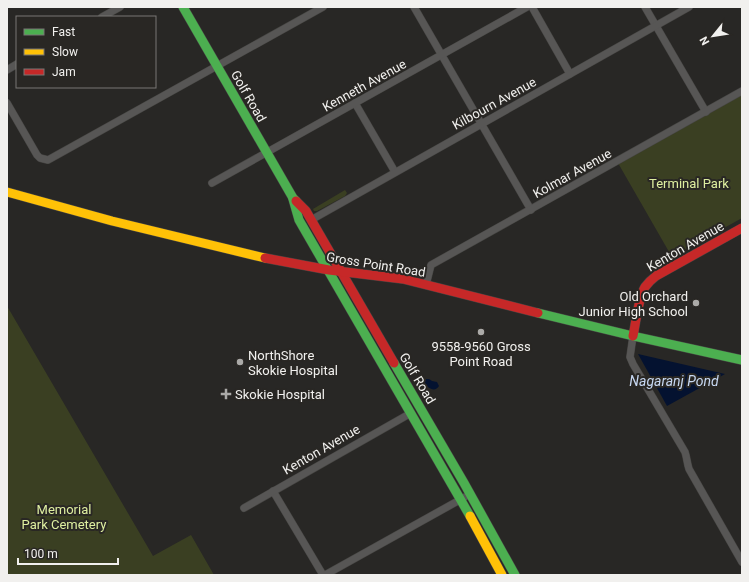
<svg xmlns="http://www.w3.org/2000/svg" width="749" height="582" font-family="Roboto,sans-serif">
  <rect width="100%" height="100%" fill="#282725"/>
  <g fill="#3a3f22">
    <polygon points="742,94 742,218 672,257 618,163"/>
    <polygon points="345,190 347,193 345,196 317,211 314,211 313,209"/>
    <polygon points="7,306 153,556 191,535 214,575 7,575"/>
  </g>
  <g fill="#041230">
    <polygon points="638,354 725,374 667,406"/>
    <path d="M426 379H429L432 381 437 382 439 386C435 393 427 388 424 382Z"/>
  </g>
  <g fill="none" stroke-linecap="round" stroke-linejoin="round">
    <g stroke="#464543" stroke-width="8">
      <g id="street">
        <polyline points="414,7 531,210"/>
        <polyline points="532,7 570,74"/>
        <polyline points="645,7 706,112"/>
        <polyline points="102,17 120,7"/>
        <polyline points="7,70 17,64"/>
        <polyline points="7,103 37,155 40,158 48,160 323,7"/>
        <polyline points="355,103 395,172"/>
        <polyline points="212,183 527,7"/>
        <polyline points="311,220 689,7"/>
        <polyline points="426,285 431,265 742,91"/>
        <path d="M633 336 630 357 633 364 685 452C687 458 687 463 689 469L742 562"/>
        <polyline points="273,491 323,575"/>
        <polyline points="244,508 411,413"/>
        <polyline points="325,575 465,497"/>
      </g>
    </g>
    <g stroke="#464543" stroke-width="10">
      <g id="fast">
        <polyline points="183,7 293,198 296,201"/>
        <polyline points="293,199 299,220 470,516"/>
        <polyline points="538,313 633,336 742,360"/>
        <polyline points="394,363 464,483 515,575"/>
      </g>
    </g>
    <g stroke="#464543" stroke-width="10">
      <g id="slow">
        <polyline points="7,192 112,221 265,258"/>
        <polyline points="470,516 502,575"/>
      </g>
    </g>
    <g stroke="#464543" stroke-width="10">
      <g id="jam">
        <polyline points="296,201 306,211 394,363"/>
        <polyline points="265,258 329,270 403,279 538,313"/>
        <path d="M633 336C636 322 638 299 645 287 648 283 652 279 656 276L742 228"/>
      </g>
    </g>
    <use href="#street" stroke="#575655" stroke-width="7"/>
    <use href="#fast" stroke="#4caf50" stroke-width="9"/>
    <use href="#slow" stroke="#ffc107" stroke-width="9"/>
    <use href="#jam" stroke="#c62828" stroke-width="9"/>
  </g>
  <g fill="#abaaa8" stroke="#292724" stroke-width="1.5">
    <circle cx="696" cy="303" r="4"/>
    <circle cx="481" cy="332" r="4"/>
    <circle cx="240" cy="362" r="4"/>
    <path d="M224 388h4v4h4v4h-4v4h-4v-4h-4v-4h4z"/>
  </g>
  <g text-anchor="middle" stroke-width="4" stroke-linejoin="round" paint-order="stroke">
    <g font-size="13" fill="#f1f0ee" stroke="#292724">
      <text transform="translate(364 85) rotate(-29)" y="5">Kenneth Avenue</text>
      <text transform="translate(249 96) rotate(60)" y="5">Golf Road</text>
      <text transform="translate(494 103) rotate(-29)" y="5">Kilbourn Avenue</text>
      <text transform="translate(572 173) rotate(-29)" y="5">Kolmar Avenue</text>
      <text transform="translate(685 246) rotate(-30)" y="5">Kenton Avenue</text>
      <text transform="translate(376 264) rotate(9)" y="5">Gross Point Road</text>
      <text transform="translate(418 378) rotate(59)" y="5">Golf Road</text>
      <text transform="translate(321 449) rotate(-30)" y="5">Kenton Avenue</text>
    </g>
    <g font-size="13" fill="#deeea0" stroke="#292724">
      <text x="689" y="188">Terminal Park</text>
      <text x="64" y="514">Memorial<tspan x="64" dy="15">Park Cemetery</tspan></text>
    </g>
    <g font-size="13" fill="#f1f0ee" stroke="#292724" text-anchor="start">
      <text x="688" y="301" text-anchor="end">Old Orchard<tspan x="688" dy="15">Junior High School</tspan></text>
      <text x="481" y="351" text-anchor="middle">9558-9560 Gross<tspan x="481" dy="15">Point Road</tspan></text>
      <text x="248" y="360">NorthShore<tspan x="248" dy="15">Skokie Hospital</tspan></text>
      <text x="235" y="399">Skokie Hospital</text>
    </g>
    <g font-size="14" font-style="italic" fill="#c7d8f2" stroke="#292724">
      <text x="674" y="386">Nagaranj Pond</text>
    </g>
  </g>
  <rect width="749" height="582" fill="none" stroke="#f1f0ee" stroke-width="16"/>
  <rect x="16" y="16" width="140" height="72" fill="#292724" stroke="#797775"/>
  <rect x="24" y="29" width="20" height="6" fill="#4caf50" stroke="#797775"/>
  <text x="52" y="36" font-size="12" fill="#f1f0ee">Fast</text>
  <rect x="24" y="49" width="20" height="6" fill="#ffc107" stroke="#797775"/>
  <text x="52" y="56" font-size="12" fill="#f1f0ee">Slow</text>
  <rect x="24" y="69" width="20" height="6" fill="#c62828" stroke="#797775"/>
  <text x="52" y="76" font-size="12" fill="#f1f0ee">Jam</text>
  <g transform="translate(713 36) rotate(240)" stroke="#292724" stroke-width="3" paint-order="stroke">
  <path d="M0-3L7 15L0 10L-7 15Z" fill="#f1f0ee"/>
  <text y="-6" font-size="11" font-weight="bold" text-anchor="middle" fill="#f1f0ee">N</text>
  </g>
  <path d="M18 558v6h100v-6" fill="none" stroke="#f1f0ee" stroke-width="2"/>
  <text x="24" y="558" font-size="12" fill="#f1f0ee" stroke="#292724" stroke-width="3" paint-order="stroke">100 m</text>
</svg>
